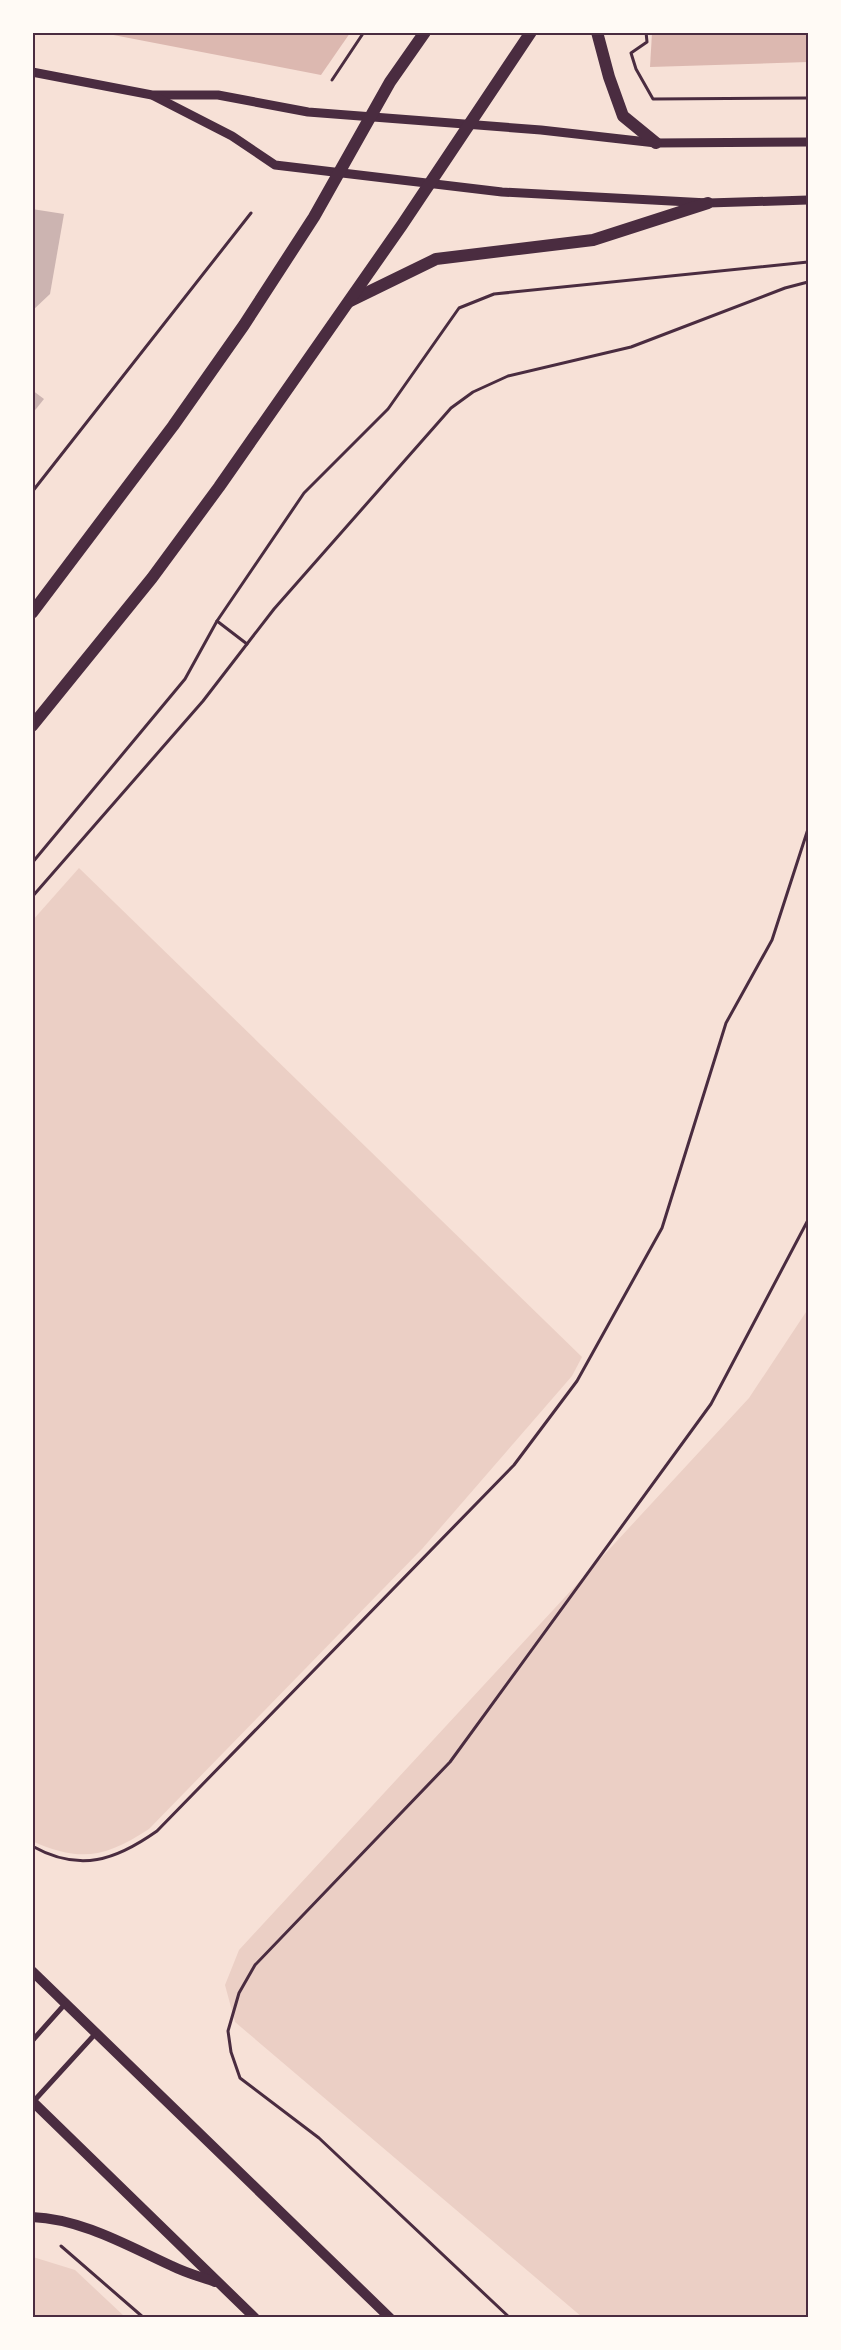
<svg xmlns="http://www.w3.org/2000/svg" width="841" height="2350" font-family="Roboto,sans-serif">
  <rect width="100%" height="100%" fill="#f7e1d7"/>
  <g fill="#ebcfc5">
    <path d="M79 868 582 1357 572 1376 422 1549 149 1829C106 1857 81 1863 32 1841V921Z"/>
    <polygon points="808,1309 808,2317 582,2317 235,2022 225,1985 239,1950 749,1398"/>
    <polygon points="33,2257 75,2270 125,2317 33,2317"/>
  </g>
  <g fill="#dcb8b0">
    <polygon points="103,33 350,33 321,75"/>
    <polygon points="652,33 808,33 808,62 650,67"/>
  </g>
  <g fill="#ccb4b1">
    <polygon points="32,209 64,214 50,294 32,311"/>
    <polygon points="32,390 44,399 32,414"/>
  </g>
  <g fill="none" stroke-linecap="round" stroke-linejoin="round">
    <g stroke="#4a2c40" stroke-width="3">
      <polyline points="646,32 647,42 631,53 636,69 653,99 808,98"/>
      <polyline points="332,80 364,32"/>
      <polyline points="32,492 251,213"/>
      <polyline points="217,621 247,644"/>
      <polyline points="32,863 185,679 217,621 304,493 388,409 459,308 494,294 808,262"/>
      <polyline points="32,897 203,701 274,609 451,408 473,392 508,376 631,347 785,288 808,282"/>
      <path d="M32 1846C80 1873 116 1860 157 1831L514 1465 577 1381 662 1228 726 1023 772 940 808 829"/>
      <polyline points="61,2246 144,2318"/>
      <polyline points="510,2318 319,2138 240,2078 231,2052 228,2031 239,1993 255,1965 450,1762 711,1404 808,1220"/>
    </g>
    <g stroke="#4a2c40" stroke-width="5">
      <polyline points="32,2041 65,2004"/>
      <polyline points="33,2102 96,2033"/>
    </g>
    <g stroke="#4a2c40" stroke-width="9">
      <polyline points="32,72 152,95 218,95 308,112 541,130 656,143 808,142"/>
      <polyline points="154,96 232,136 275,165 502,192 708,203 808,200"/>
    </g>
    <g stroke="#4a2c40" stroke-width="10">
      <polyline points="32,1971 390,2318"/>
      <polyline points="32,2101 255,2318"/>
      <path d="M32 2217C82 2219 128 2246 172 2266 186 2273 201 2277 215 2282"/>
    </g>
    <g stroke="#4a2c40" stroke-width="12">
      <polyline points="597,32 609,77 623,116 656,143"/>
      <polyline points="350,301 436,259 593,240 708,203"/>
      <polyline points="32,613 173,426 244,325 314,217 390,82 425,32"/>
      <polyline points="32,726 152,578 219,487 402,225 531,32"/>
    </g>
  </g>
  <rect width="841" height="2350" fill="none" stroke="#fffaf5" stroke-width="68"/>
  <rect x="34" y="34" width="773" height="2282" fill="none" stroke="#4a2c40" stroke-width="2"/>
</svg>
